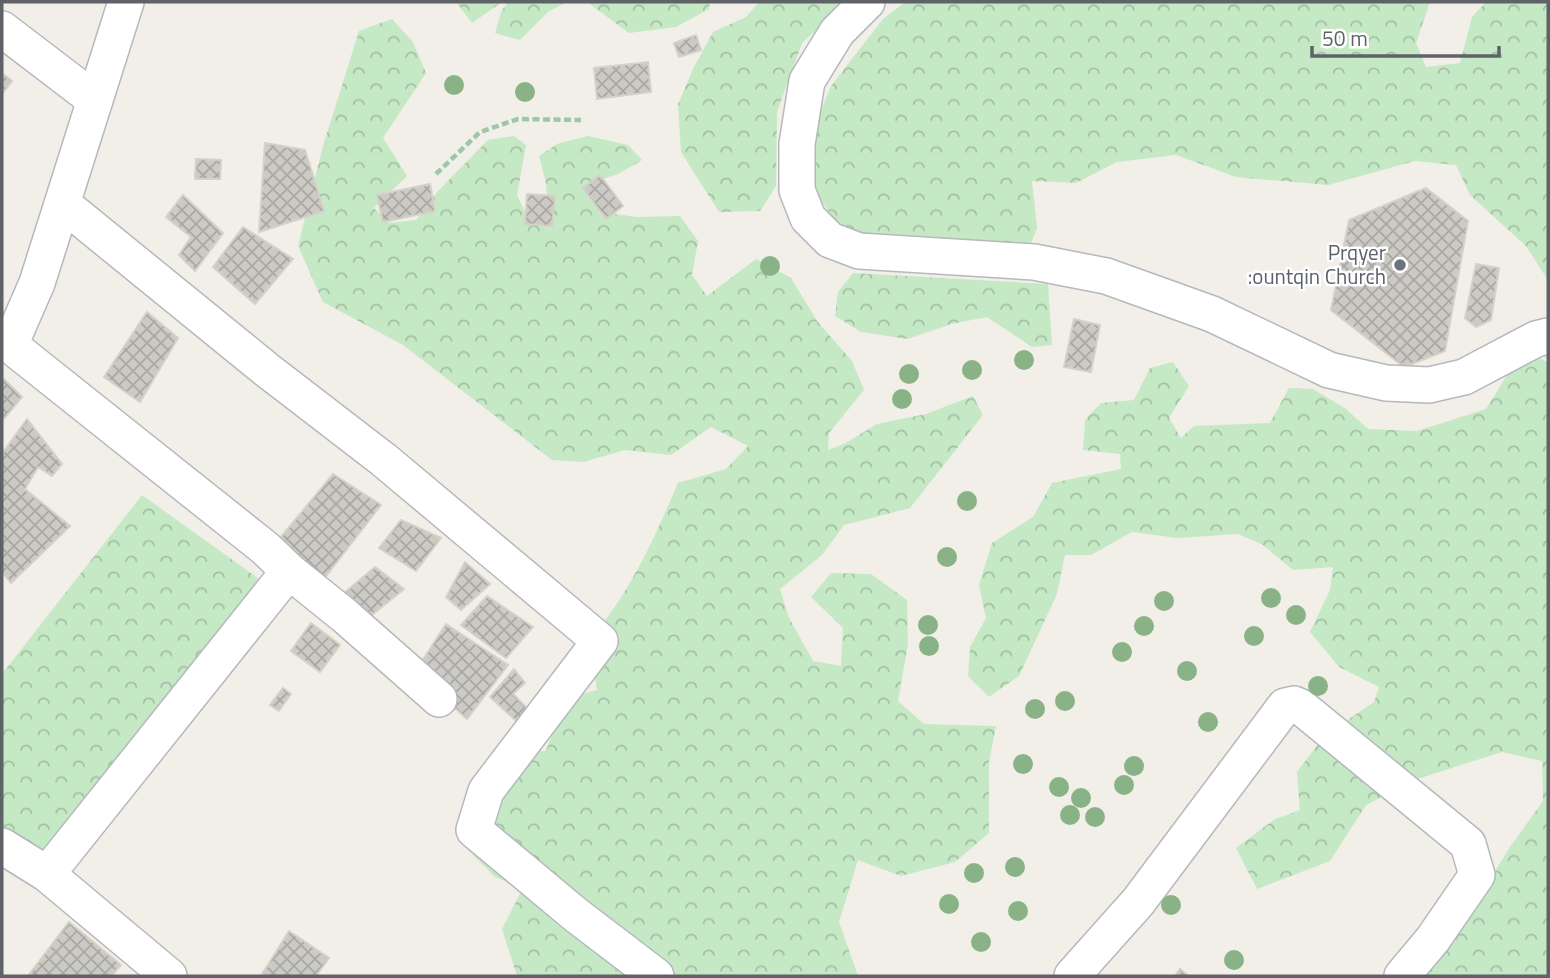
<svg xmlns="http://www.w3.org/2000/svg" width="1550" height="978" font-family="'Titillium Web',sans-serif">
  <defs>
    <pattern id="forest-crowns" width="20" height="18" patternUnits="userSpaceOnUse" patternTransform="scale(1.75)"><rect width="20" height="18" fill="#c5e8c5"/><path d="M2 6a3 3 0 1 1 6 0M12 15a3 3 0 1 1 6 0" fill="none" stroke="#a3c0a4"/></pattern>
    <pattern id="building-cross-hatch" width="8" height="8" patternUnits="userSpaceOnUse" patternTransform="scale(1.75)"><rect width="8" height="8" fill="#cccac5"/><path d="M0 0l8 8M0 8l8-8" fill="none" stroke="#a9a8a4"/></pattern>
  </defs>
  <rect width="100%" height="100%" fill="#f1efe8"/>
  <g fill="url(#forest-crowns)">
    <polygon points="456,2 502,2 472,23"/>
    <polygon points="508,2 568,2 549,11 520,40 495,33 501,12"/>
    <polygon points="587,2 710,2 709,9 676,27 629,33"/>
    <polygon points="759,2 840,2 838,9 802,43 777,112 776,186 760,211 719,212 681,152 678,104 694,67 713,32 746,17"/>
    <polygon points="905,2 1430,2 1416,43 1426,67 1460,63 1472,17 1486,2 1548,2 1548,280 1526,246 1470,195 1456,165 1415,161 1328,185 1236,177 1176,155 1117,162 1076,183 1032,181 1037,228 1031,243 960,250 843,231 807,182 810,137 831,86 883,19"/>
    <path d="M392 19 413 42 426 73 383 138 407 176 374 208 389 223 416 220 438 191 488 140 514 136 526 145 517 195 528 218 548 207 546 183 539 156 557 144 588 136 628 145 642 160 618 174 590 183 599 212 637 217 680 216 698 241 692 275 707 296 756 259 791 278 817 321 852 361 864 390 829 433 828 450 844 444 877 424 926 414 973 396 983 415 910 508 844 525 822 555 780 589 789 618 813 661 841 666 843 628 811 597 831 573 871 574 907 600 908 644 898 701 924 724 996 726 989 762V833L955 862 901 876 858 860 839 922 858 976H517L502 929 523 888 495 877 457 839 468 786 510 751H546L565 699 597 690 590 639C630 593 654 539 678 483L726 469 748 446 711 427 671 455 625 450 583 462 552 460 403 345 323 302 298 246 323 146 359 31Z"/>
    <polygon points="853,273 1048,284 1052,345 1032,347 987,317 951,324 908,339 861,332 835,316 838,292"/>
    <polygon points="1537,356 1548,363 1548,976 1407,976 1450,944 1510,847 1543,801 1542,761 1502,752 1417,779 1366,805 1330,861 1257,889 1236,848 1275,819 1300,810 1297,772 1324,736 1374,702 1379,687 1339,667 1310,632 1330,590 1333,567 1293,570 1263,545 1238,534 1177,538 1132,532 1091,555 1065,555 1057,594 1019,676 989,697 968,676 970,647 986,618 979,585 992,543 1033,517 1052,483 1121,469 1120,454 1083,450 1085,420 1101,403 1134,400 1150,368 1173,362 1189,386 1169,418 1181,438 1194,426 1270,423 1289,388 1313,389 1346,409 1368,429 1417,431 1486,409 1509,372"/>
    <polygon points="142,495 266,584 43,859 2,827 2,674"/>
  </g>
  <g fill="url(#building-cross-hatch)" stroke="#d6d1c6" stroke-width="2">
    <polygon points="696,35 701,50 679,57 674,43"/>
    <polygon points="648,62 651,92 597,99 594,68"/>
    <polygon points="2,73 12,81 2,94"/>
    <polygon points="265,143 305,150 324,211 259,232"/>
    <polygon points="196,159 221,160 220,179 195,179"/>
    <polygon points="600,175 623,206 606,219 583,188"/>
    <polygon points="430,184 435,211 383,222 377,195"/>
    <polygon points="1426,188 1468,221 1445,351 1404,367 1331,310 1349,220"/>
    <polygon points="527,194 555,196 552,226 525,224"/>
    <polygon points="183,195 223,233 195,271 179,255 191,237 166,217"/>
    <polygon points="243,227 293,259 255,304 213,267"/>
    <polygon points="1476,264 1499,268 1491,320 1476,327 1465,318"/>
    <polygon points="147,312 178,338 140,402 104,377"/>
    <polygon points="1074,319 1100,325 1091,372 1064,367"/>
    <polygon points="2,377 22,397 2,421"/>
    <polygon points="27,419 62,464 52,476 38,467 25,489 70,526 11,583 2,572 2,454"/>
    <polygon points="333,474 381,505 323,580 281,537"/>
    <polygon points="401,520 441,538 416,571 379,548"/>
    <polygon points="465,562 490,584 461,610 446,597"/>
    <polygon points="375,567 404,589 362,623 337,599"/>
    <polygon points="487,596 533,627 506,658 461,625"/>
    <polygon points="311,623 340,645 320,672 291,651"/>
    <polygon points="446,624 508,665 467,719 415,672"/>
    <polygon points="514,669 525,683 513,694 536,717 525,729 490,697"/>
    <polygon points="283,688 291,694 279,711 270,705"/>
    <polygon points="69,922 121,965 111,976 28,976"/>
    <polygon points="289,931 329,958 316,976 261,976"/>
    <polygon points="1180,969 1189,976 1175,976"/>
  </g>
  <g fill="none" stroke-linecap="round" stroke-linejoin="round">
    <g stroke="#b5b8bc" stroke-width="38">
      <g id="minor">
        <polyline points="867,2 837,32 807,81 797,144 797,190 808,218 830,240 859,251 1034,262 1106,276 1212,314 1329,370 1386,383 1429,385 1464,377 1536,339 1548,336"/>
        <polyline points="2,29 95,100"/>
        <polyline points="63,204 267,370 384,460 600,641 486,791 474,830 576,915 656,976"/>
        <polyline points="289,571 345,616 439,699"/>
        <polyline points="2,846 47,874 169,976"/>
        <polyline points="47,874 289,571 265,548 10,345 37,283 126,2"/>
        <polyline points="1072,976 1138,902 1285,706 1294,704 1301,707 1468,844 1477,875 1433,939 1402,976"/>
      </g>
    </g>
    <polyline stroke="#9cc7a9" stroke-width="4.5" stroke-dasharray="7 3.5" stroke-linecap="butt" points="436,174 480,132 518,119 581,120"/>
    <use href="#minor" stroke="#fff" stroke-width="35"/>
  </g>
  <g fill="#89b387">
    <circle cx="454" cy="85" r="10"/>
    <circle cx="525" cy="92" r="10"/>
    <circle cx="770" cy="266" r="10"/>
    <circle cx="1024" cy="360" r="10"/>
    <circle cx="972" cy="370" r="10"/>
    <circle cx="909" cy="374" r="10"/>
    <circle cx="902" cy="399" r="10"/>
    <circle cx="967" cy="501" r="10"/>
    <circle cx="947" cy="557" r="10"/>
    <circle cx="1271" cy="598" r="10"/>
    <circle cx="1164" cy="601" r="10"/>
    <circle cx="1296" cy="615" r="10"/>
    <circle cx="928" cy="625" r="10"/>
    <circle cx="1144" cy="626" r="10"/>
    <circle cx="1254" cy="636" r="10"/>
    <circle cx="929" cy="646" r="10"/>
    <circle cx="1122" cy="652" r="10"/>
    <circle cx="1187" cy="671" r="10"/>
    <circle cx="1318" cy="686" r="10"/>
    <circle cx="1065" cy="701" r="10"/>
    <circle cx="1035" cy="709" r="10"/>
    <circle cx="1208" cy="722" r="10"/>
    <circle cx="1023" cy="764" r="10"/>
    <circle cx="1134" cy="766" r="10"/>
    <circle cx="1124" cy="785" r="10"/>
    <circle cx="1059" cy="787" r="10"/>
    <circle cx="1081" cy="798" r="10"/>
    <circle cx="1070" cy="815" r="10"/>
    <circle cx="1095" cy="817" r="10"/>
    <circle cx="1015" cy="867" r="10"/>
    <circle cx="974" cy="873" r="10"/>
    <circle cx="949" cy="904" r="10"/>
    <circle cx="1171" cy="905" r="10"/>
    <circle cx="1018" cy="911" r="10"/>
    <circle cx="981" cy="942" r="10"/>
    <circle cx="1234" cy="960" r="10"/>
  </g>
  <circle fill="#6b7280" stroke="#fff" stroke-width="2.5" cx="1400" cy="265" r="7"/>
  <g text-anchor="middle" stroke-width="5" stroke-linejoin="round" paint-order="stroke">
    <g font-size="21" fill="#5b616d" stroke="#fff" text-anchor="end">
      <text x="1386" y="260">Prqyer<tspan x="1386" dy="24">:ountqin Church</tspan></text>
    </g>
  </g>
  <rect width="1550" height="978" fill="none" stroke="#5f6368" stroke-width="7"/>
  <path d="M1312 46v10h187v-10" fill="none" stroke="#5f6368" stroke-width="3.5"/>
  <text x="1322" y="46" font-size="21" fill="#5f6368" stroke="#ffffff" stroke-width="5" paint-order="stroke">50 m</text>
</svg>
